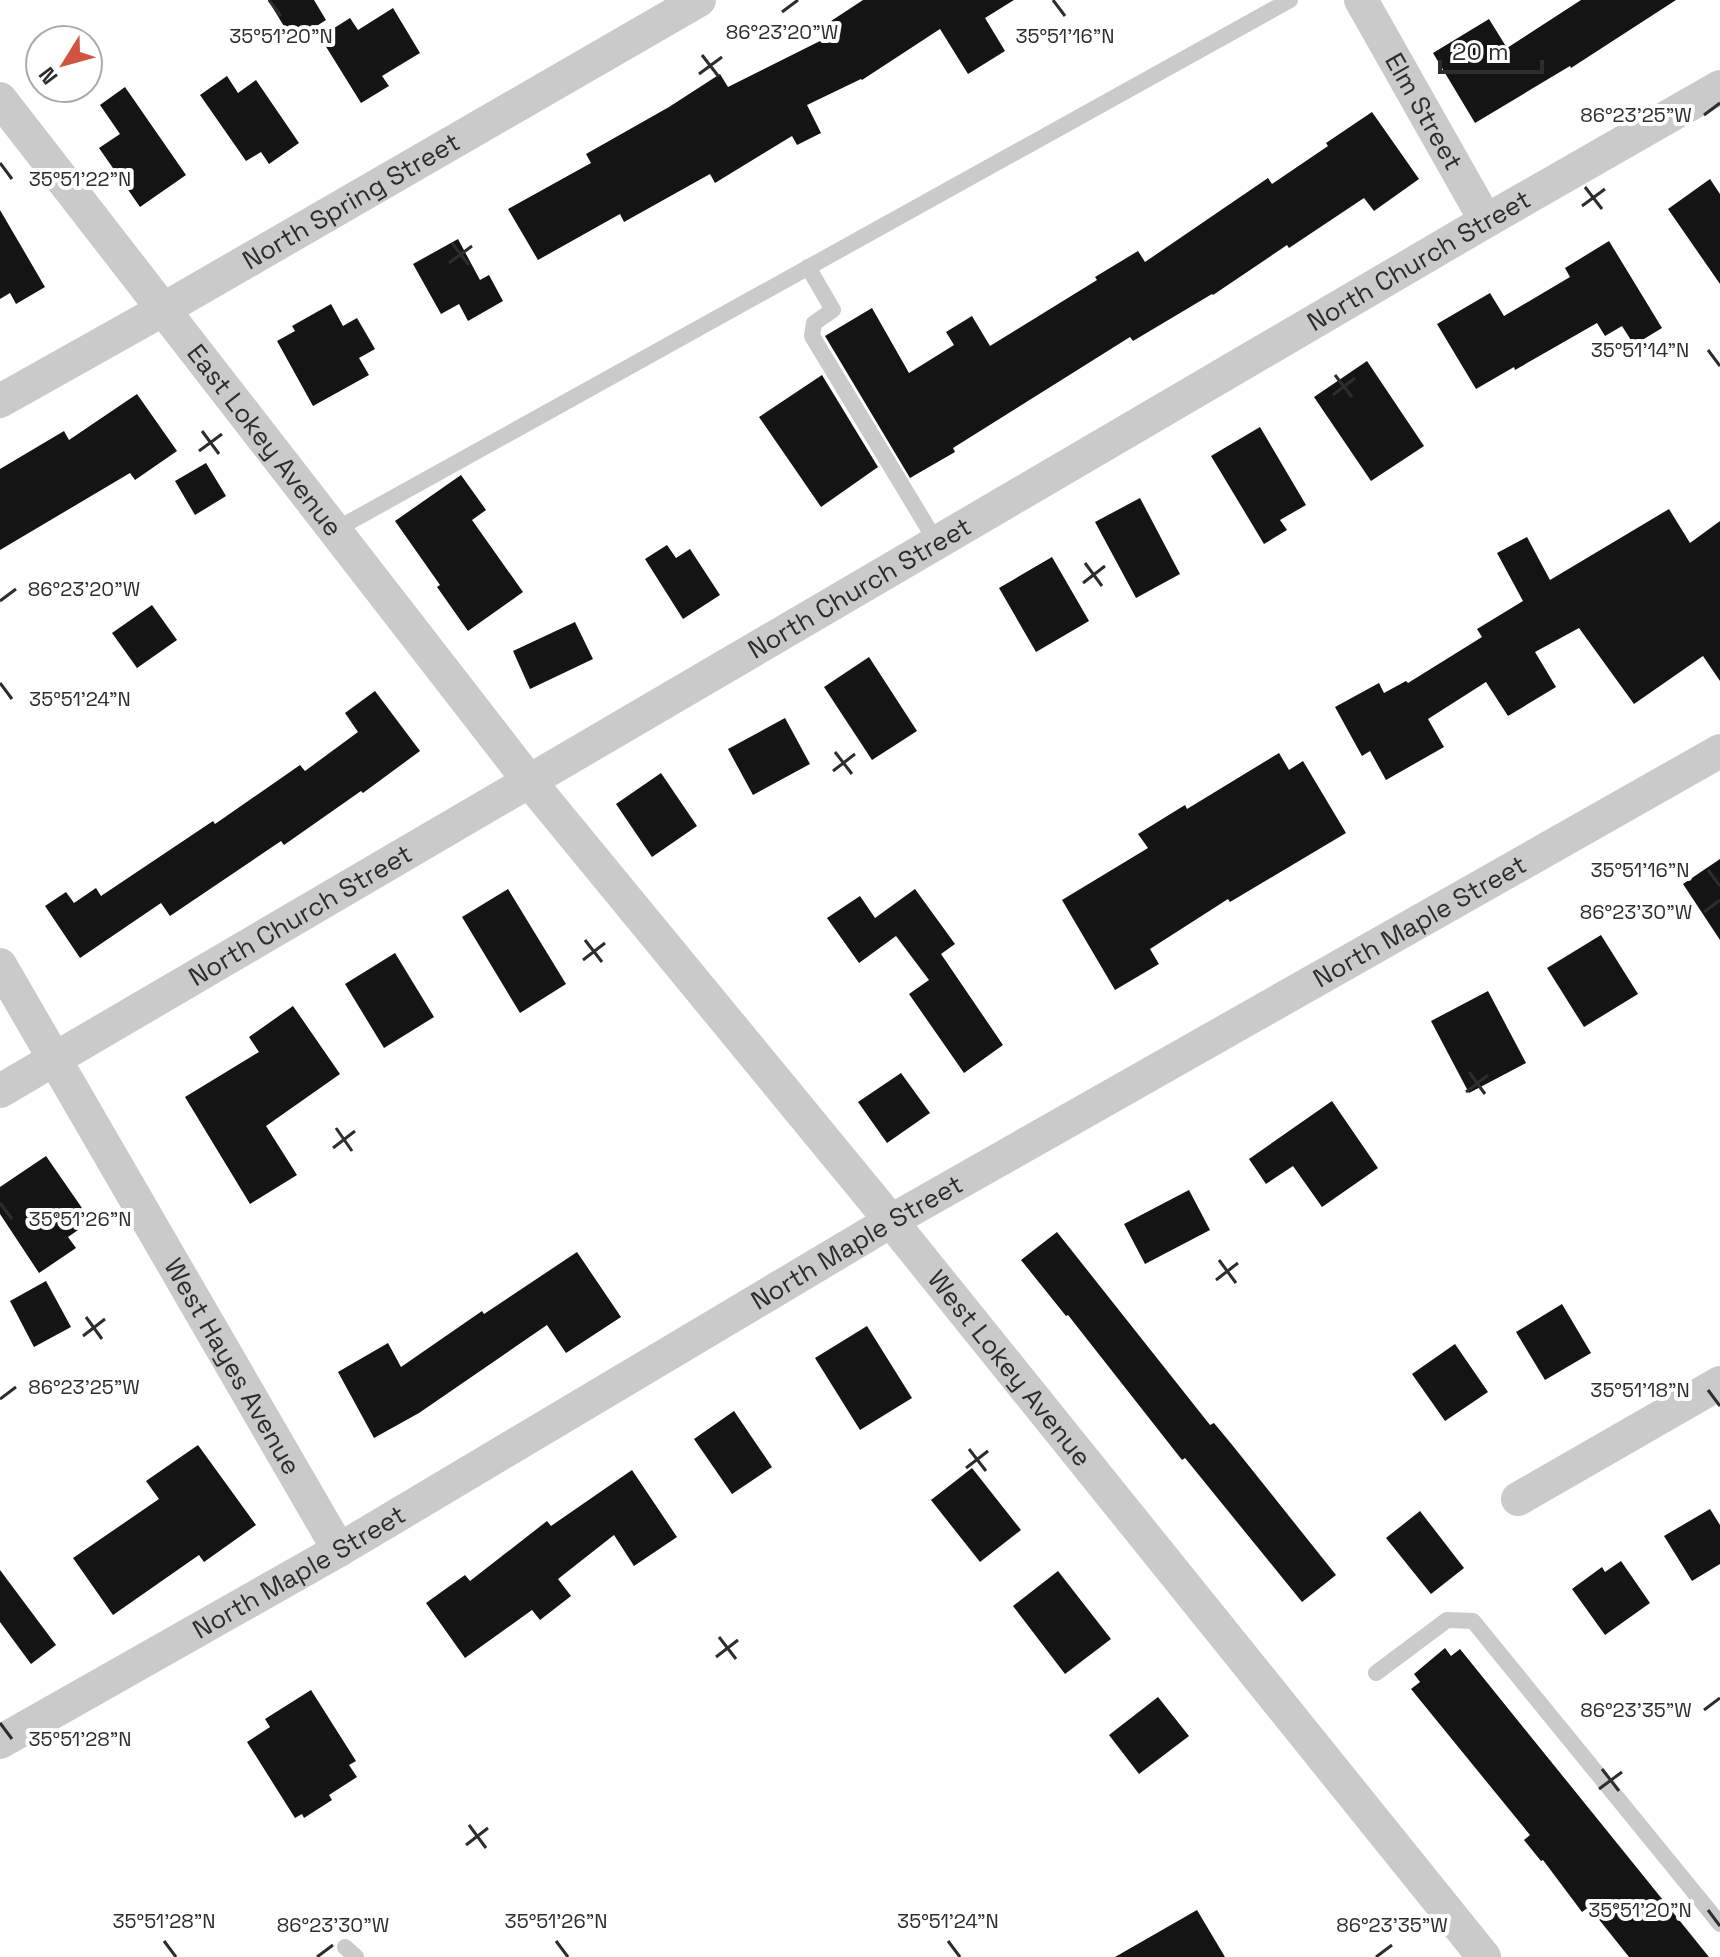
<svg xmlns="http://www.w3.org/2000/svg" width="1720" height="1957" font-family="'Space Grotesk',sans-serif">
  <rect width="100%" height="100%" fill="#fff"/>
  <g fill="#141414">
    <polygon points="268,0 314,0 326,20 293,41"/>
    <polygon points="863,0 1014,0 985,18 1005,51 968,74 940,29 862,80 861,79 807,105 821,133 797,145 792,136 715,183 710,174 624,222 620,214 538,260 508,209 591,163 586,154 669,107 720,74 728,87 832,35 825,25"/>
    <polygon points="1581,0 1676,0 1571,68 1570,66 1475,123 1433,53 1489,19 1507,48"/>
    <polygon points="393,8 420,53 382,76 389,86 361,103 320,37 350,18 358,30"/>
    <polygon points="227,76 238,93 256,80 299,143 269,164 261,152 246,161 200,95"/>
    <polygon points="125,87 186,175 140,207 99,148 120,134 100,105"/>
    <polygon points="1372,112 1419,179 1374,211 1364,198 1289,248 1287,245 1213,295 1212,294 1133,341 1130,337 953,448 955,452 910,478 825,336 872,308 909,373 954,345 946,332 972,316 990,346 1097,280 1095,277 1138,251 1145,262 1268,178 1272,184 1328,146 1326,143"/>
    <polygon points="1710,179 1720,194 1720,284 1668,209"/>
    <polygon points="0,210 45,287 16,304 10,293 0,299"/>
    <polygon points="458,239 480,280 489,275 503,301 468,321 459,304 441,314 413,264"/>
    <polygon points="1609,241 1662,328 1634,345 1622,326 1605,336 1597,323 1515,370 1514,367 1476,389 1437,324 1490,293 1504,316 1570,277 1565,268"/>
    <polygon points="331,304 343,326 357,318 375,349 359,358 369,375 313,406 277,341 295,331 292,326"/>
    <polygon points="1367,361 1424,446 1371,481 1314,397"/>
    <polygon points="822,375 878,467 821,507 759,417"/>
    <polygon points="137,394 177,451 135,480 130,473 0,550 0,469 64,431 69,440"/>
    <polygon points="1260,427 1306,505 1280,520 1287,530 1264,544 1211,456"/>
    <polygon points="206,463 226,496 195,515 175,481"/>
    <polygon points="461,475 486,510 472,520 523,592 468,631 437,587 440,585 395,521"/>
    <polygon points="1140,498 1180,574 1136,598 1095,522"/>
    <polygon points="1669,509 1690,543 1720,521 1720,681 1703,656 1634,704 1579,628 1535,652 1556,687 1508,716 1486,682 1428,719 1444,747 1386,780 1370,751 1362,756 1335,707 1379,683 1384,693 1406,681 1408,683 1482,637 1477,629 1523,601 1497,553 1527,537 1550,580"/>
    <polygon points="667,545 676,558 690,549 720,595 683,619 645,559"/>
    <polygon points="1052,557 1089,621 1036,652 999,588"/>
    <polygon points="152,605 177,640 137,668 112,633"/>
    <polygon points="575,622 593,659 530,689 513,651"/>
    <polygon points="869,657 917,731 872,760 824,687"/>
    <polygon points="375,691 420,751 363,793 361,791 284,845 281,841 170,916 161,903 80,958 45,906 66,892 74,903 96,888 101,896 213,821 215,824 300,765 305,771 358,732 345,713"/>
    <polygon points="785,718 810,764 753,795 728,749"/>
    <polygon points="1279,753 1289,770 1303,761 1346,833 1230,902 1228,899 1150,949 1159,964 1115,990 1062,900 1148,848 1138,834 1185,805 1187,809"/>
    <polygon points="661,773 697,826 652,857 616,804"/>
    <polygon points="1720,859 1720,940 1683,884"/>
    <polygon points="508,889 566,984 520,1013 462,917"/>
    <polygon points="915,889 955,944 941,954 1003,1045 964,1073 909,994 929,980 896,936 859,963 827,918 860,896 875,918"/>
    <polygon points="1601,935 1638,994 1584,1027 1547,968"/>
    <polygon points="395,953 434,1017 384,1048 345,984"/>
    <polygon points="1488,991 1526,1063 1469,1093 1431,1021"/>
    <polygon points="293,1006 340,1074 266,1126 297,1175 250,1204 185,1097 259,1052 249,1037"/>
    <polygon points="901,1073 930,1113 887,1143 858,1102"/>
    <polygon points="1332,1101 1378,1168 1322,1207 1293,1166 1266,1184 1249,1159"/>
    <polygon points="46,1156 91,1221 68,1237 76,1248 39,1273 0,1214 0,1187"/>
    <polygon points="1189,1190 1210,1230 1145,1264 1124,1224"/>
    <polygon points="1057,1232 1210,1425 1214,1423 1233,1446 1336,1575 1302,1602 1185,1458 1182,1460 1068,1315 1066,1316 1021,1260"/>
    <polygon points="577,1252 621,1317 566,1353 547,1325 419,1413 374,1438 338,1372 388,1343 401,1367 482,1311 484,1314"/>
    <polygon points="46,1281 71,1327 34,1347 10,1301"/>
    <polygon points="1562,1304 1591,1353 1545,1380 1516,1332"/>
    <polygon points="867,1326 912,1398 860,1430 815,1358"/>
    <polygon points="1455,1344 1488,1392 1445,1421 1412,1374"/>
    <polygon points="734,1411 772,1467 732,1494 694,1439"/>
    <polygon points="198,1445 256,1525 204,1562 199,1555 113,1615 73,1558 159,1499 146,1481"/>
    <polygon points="972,1468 1021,1530 980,1562 931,1500"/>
    <polygon points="632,1470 677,1537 634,1566 614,1535 558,1579 571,1596 540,1620 532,1610 465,1658 426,1603 465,1575 470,1581 547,1521 551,1526"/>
    <polygon points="1710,1509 1720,1525 1720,1564 1692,1581 1664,1536"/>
    <polygon points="1420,1511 1464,1568 1431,1594 1386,1538"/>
    <polygon points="1621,1561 1650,1603 1605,1635 1572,1589 1602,1567 1605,1572"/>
    <polygon points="0,1570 56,1645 31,1664 0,1622"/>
    <polygon points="1058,1571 1111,1639 1065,1674 1013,1606"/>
    <polygon points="1445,1648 1451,1656 1460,1649 1709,1957 1629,1957 1589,1907 1582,1912 1543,1860 1541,1861 1524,1840 1530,1835 1411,1689 1420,1682 1414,1674"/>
    <polygon points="311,1690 356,1761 349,1765 357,1777 329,1795 332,1800 304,1818 302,1814 295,1818 247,1742 270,1727 265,1719"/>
    <polygon points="1158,1697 1189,1736 1139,1774 1109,1735"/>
    <polygon points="1197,1910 1225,1957 1115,1957"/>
  </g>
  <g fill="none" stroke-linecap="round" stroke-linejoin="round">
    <g stroke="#cacaca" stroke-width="16">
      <polyline points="808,267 833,310 814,323 812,336 937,543"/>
      <polyline points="335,530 1290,0"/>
      <polyline points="1376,1673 1447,1620 1473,1621 1720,1924"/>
      <polyline points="345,1947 356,1957"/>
    </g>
    <g stroke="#cacaca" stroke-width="34">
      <path id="s1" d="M1361 0 1486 221"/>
      <path id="s2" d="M0 99 530 782 891 1221 1484 1957"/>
      <path id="s3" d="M0 401 164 309 699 0"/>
      <path id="s4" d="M0 965 339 1550"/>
      <path id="s5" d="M0 1091 1486 221 1720 87"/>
      <polyline points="1518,1499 1720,1383"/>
      <path id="s6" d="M0 1742 339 1550 891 1221 1720 751"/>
    </g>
  </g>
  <path fill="none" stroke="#2d2d2d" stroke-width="3" d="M269 0 281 16M1053 0 1065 16M782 12 798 0M702 55 719 77M699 74 722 57M1704 115 1720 103M0 163 12 179M1585 187 1602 209M1582 206 1605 189M452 243 469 265M449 263 472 246M1708 350 1720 366M1335 375 1352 397M1333 395 1355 378M202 431 219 454M199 451 222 434M1085 563 1102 586M1083 583 1105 566M0 601 16 589M0 683 12 699M835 752 852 774M833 771 855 754M1708 870 1720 886M1704 912 1720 900M585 940 602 962M583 960 605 943M1469 1072 1485 1094M1466 1092 1488 1075M336 1128 352 1151M333 1148 355 1131M0 1203 12 1219M1219 1260 1236 1283M1216 1280 1238 1263M86 1317 102 1339M83 1336 105 1319M1708 1390 1720 1406M0 1399 16 1387M969 1449 986 1471M966 1468 988 1451M719 1637 736 1659M716 1657 738 1640M1704 1710 1720 1698M0 1723 12 1739M1602 1769 1619 1791M1599 1789 1622 1772M469 1825 486 1848M466 1845 488 1828M1708 1910 1720 1926M164 1941 176 1957M556 1941 568 1957M948 1941 960 1957M317 1957 333 1945M1376 1957 1392 1945"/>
  <g text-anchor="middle" stroke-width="8" stroke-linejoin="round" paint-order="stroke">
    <g font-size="26" fill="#2d2d2d" stroke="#fff">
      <text dy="9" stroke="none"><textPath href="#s1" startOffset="128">Elm Street</textPath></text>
      <text dy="9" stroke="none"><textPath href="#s3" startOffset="404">North Spring Street</textPath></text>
      <text dy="9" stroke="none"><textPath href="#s5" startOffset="1644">North Church Street</textPath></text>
      <text dy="9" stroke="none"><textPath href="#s2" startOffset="432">East Lokey Avenue</textPath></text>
      <text dy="9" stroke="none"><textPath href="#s5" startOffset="996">North Church Street</textPath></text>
      <text dy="9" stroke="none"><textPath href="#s5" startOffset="348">North Church Street</textPath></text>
      <text dy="9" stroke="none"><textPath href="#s6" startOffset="1640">North Maple Street</textPath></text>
      <text dy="9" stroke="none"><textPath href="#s6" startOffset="992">North Maple Street</textPath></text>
      <text dy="9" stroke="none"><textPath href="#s4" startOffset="464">West Hayes Avenue</textPath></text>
      <text dy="9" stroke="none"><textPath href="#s2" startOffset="1622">West Lokey Avenue</textPath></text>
      <text dy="9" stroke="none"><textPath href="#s6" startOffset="344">North Maple Street</textPath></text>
    </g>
  </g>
  <g font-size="20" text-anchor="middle" fill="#2d2d2d" stroke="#fff" stroke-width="8" stroke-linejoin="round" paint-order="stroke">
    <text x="782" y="39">86°23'20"W</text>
    <text x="281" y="43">35°51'20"N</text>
    <text x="1065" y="43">35°51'16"N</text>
    <text x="1636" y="122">86°23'25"W</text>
    <text x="80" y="186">35°51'22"N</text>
    <text x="1640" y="357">35°51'14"N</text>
    <text x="84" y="596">86°23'20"W</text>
    <text x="80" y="706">35°51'24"N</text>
    <text x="1640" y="877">35°51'16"N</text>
    <text x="1636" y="919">86°23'30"W</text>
    <text x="80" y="1226">35°51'26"N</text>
    <text x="84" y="1394">86°23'25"W</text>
    <text x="1640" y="1397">35°51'18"N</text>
    <text x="1636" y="1717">86°23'35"W</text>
    <text x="80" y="1746">35°51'28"N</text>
    <text x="1640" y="1917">35°51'20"N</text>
    <text x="164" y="1928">35°51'28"N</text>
    <text x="556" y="1928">35°51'26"N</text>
    <text x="948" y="1928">35°51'24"N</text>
    <text x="333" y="1932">86°23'30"W</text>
    <text x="1392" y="1932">86°23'35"W</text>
  </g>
  <g transform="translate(64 64) rotate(233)"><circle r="38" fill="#ffffff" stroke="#ababab" stroke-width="2"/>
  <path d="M0-6L14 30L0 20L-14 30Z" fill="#d15441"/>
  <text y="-12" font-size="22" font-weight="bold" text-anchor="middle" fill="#2d2d2d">N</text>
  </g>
  <path d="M1440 60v12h102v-12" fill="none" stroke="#2d2d2d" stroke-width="4"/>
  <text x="1452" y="60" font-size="24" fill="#2d2d2d" stroke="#ffffff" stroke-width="6" paint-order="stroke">20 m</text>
</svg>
